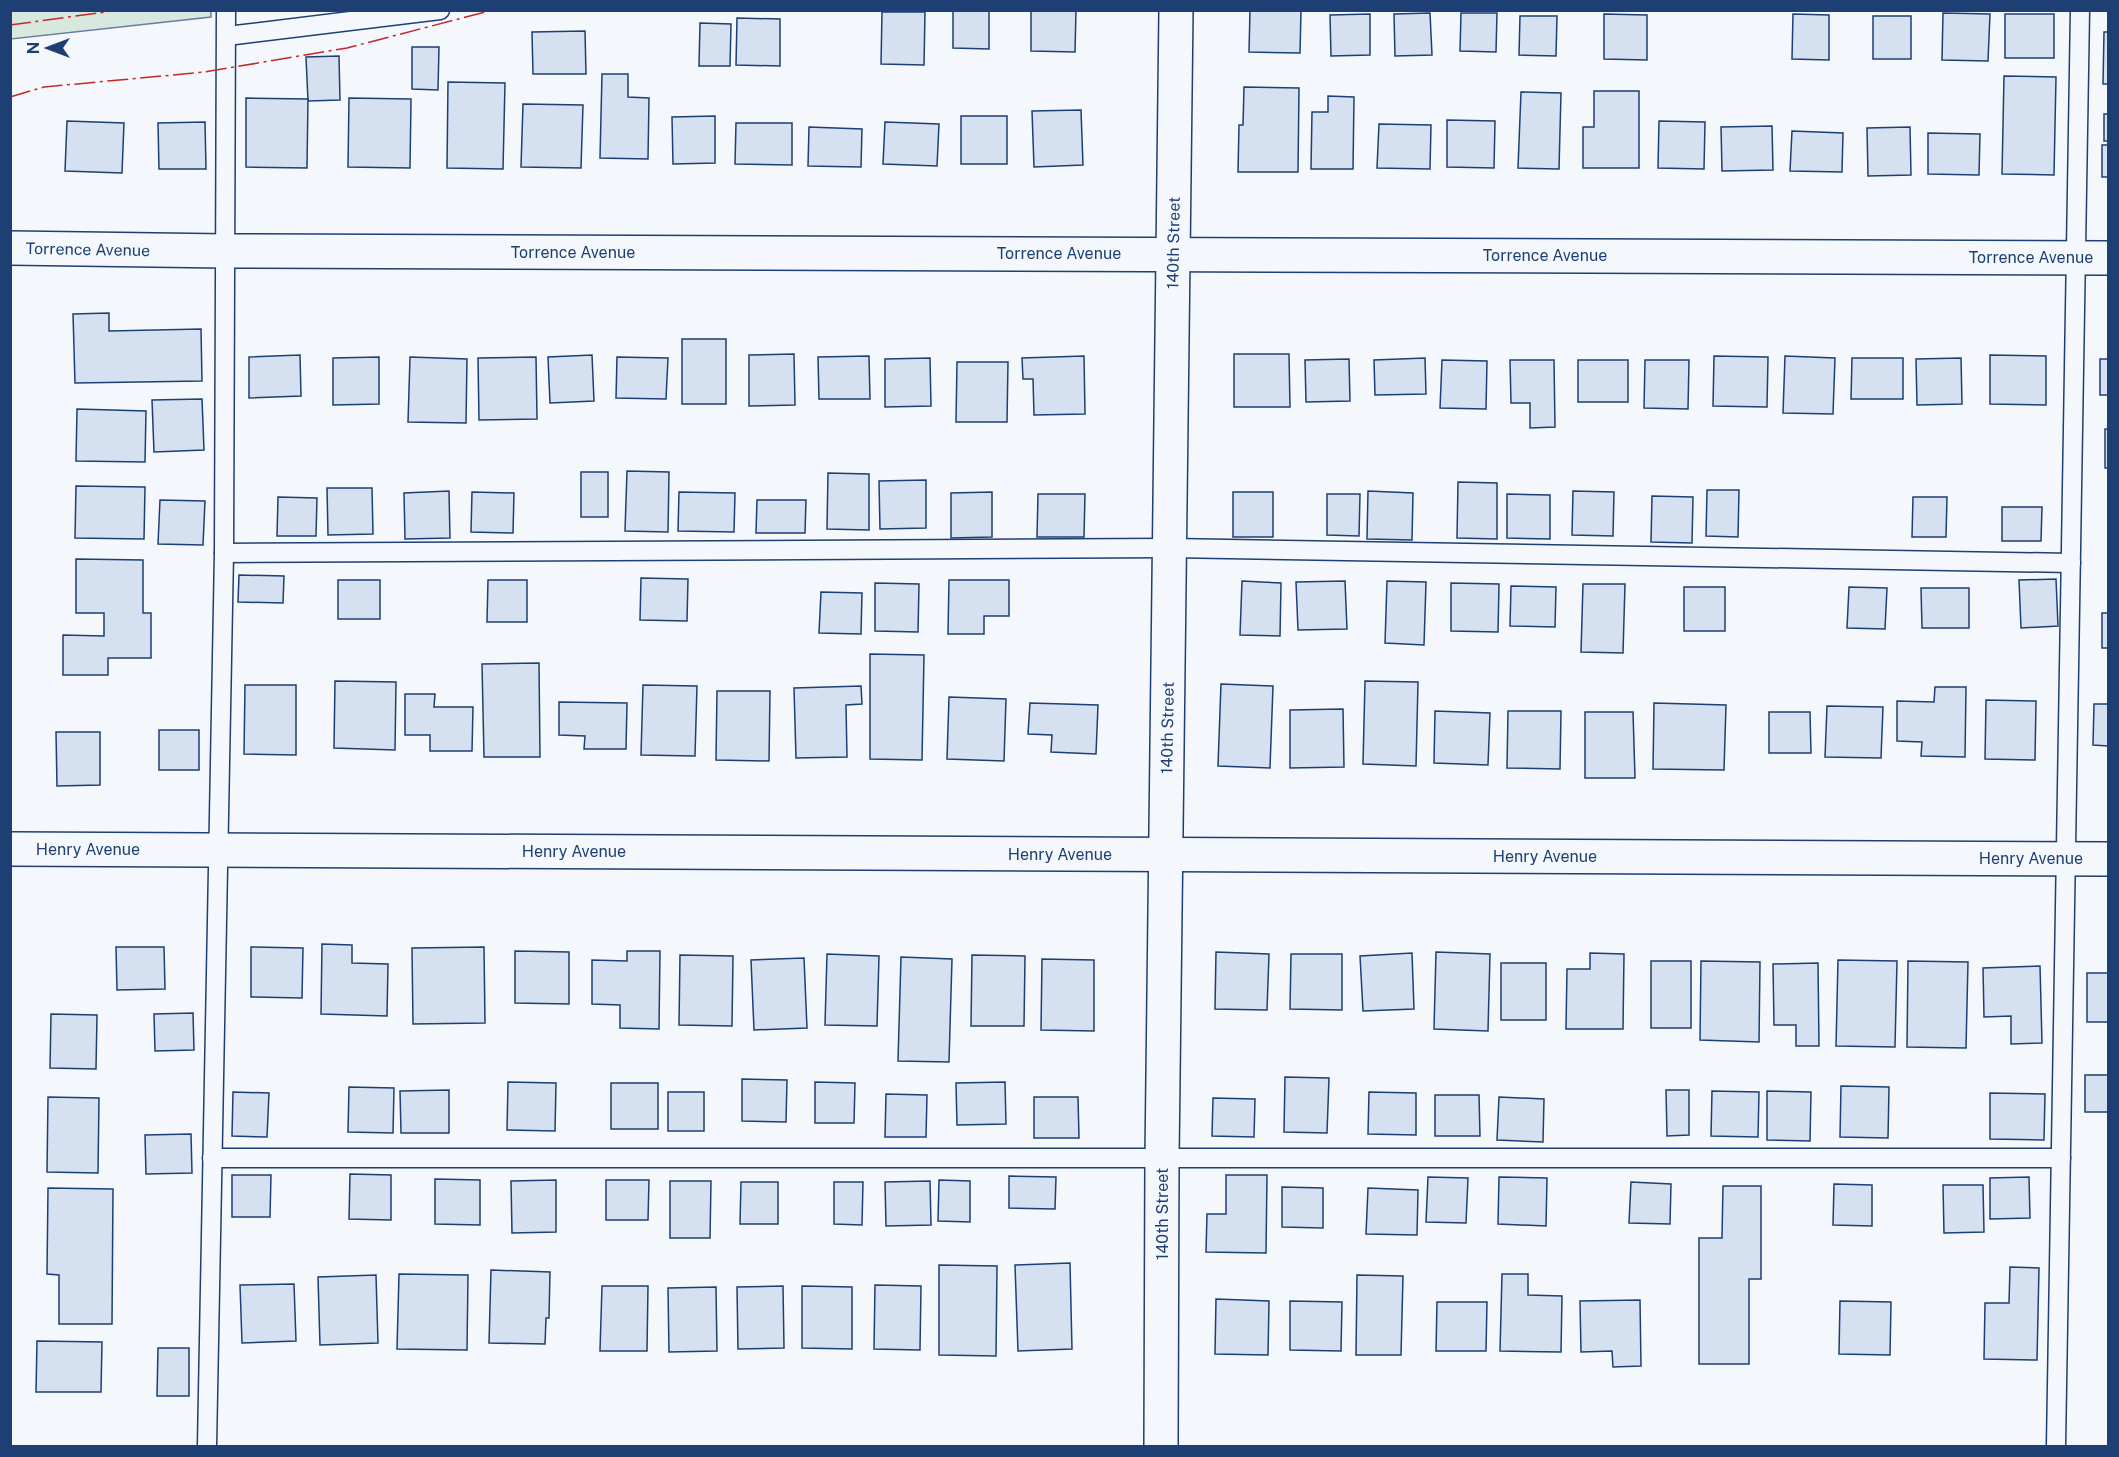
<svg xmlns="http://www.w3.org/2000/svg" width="2119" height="1457" font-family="'Public Sans',sans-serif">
  <rect width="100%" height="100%" fill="#f4f7fb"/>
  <polygon fill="#d7e8df" stroke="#687fa3" stroke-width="1.5" points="211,11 211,17 11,39 11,11"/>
  <g fill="#d5e0f0" stroke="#1d3f73" stroke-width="1.5">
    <polygon points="953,10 989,10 989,49 953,48"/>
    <polygon points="1031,10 1076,10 1075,52 1031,51"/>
    <polygon points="1250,10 1301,10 1300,53 1249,52"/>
    <polygon points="882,12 925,12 924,65 881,64"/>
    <polygon points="1430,13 1432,55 1395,56 1394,14"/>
    <polygon points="1461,13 1497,13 1496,52 1460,51"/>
    <polygon points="1943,13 1990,14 1988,61 1942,60"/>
    <polygon points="1370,14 1370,55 1331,56 1330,15"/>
    <polygon points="1604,14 1647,15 1647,60 1604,59"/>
    <polygon points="1793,14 1829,15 1829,60 1792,59"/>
    <rect x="2005" y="14" width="49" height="44"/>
    <polygon points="1520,16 1557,16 1556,56 1519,55"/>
    <rect x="1873" y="16" width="38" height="43"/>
    <polygon points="737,18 780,19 780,66 736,65"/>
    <polygon points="700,23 731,24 730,66 699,66"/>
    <polygon points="585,31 586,74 533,74 532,32"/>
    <polygon points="2104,32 2108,32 2108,84 2103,84"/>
    <polygon points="412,47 439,47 438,90 412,89"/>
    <polygon points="339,56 340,100 308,101 306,57"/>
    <polygon points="602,74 628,74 628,97 649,98 648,159 600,158"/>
    <polygon points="2004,76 2056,77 2054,175 2002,174"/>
    <polygon points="448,82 505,83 503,169 447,168"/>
    <polygon points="1244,87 1299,88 1298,172 1238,172 1239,125 1243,125"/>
    <polygon points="1594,91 1639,91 1639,168 1583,168 1583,127 1594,127"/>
    <polygon points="1521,92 1561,93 1559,169 1518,168"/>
    <polygon points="1328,96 1354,97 1353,169 1311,169 1312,112 1328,112"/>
    <polygon points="246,98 308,99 307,168 246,167"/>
    <polygon points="349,98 411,99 410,168 348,167"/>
    <polygon points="523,104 583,105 581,168 521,167"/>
    <polygon points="1081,110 1083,165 1034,167 1032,111"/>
    <rect x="2104" y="114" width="4" height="27"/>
    <polygon points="715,116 715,163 673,164 672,117"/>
    <rect x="961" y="116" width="46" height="48"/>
    <polygon points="1447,120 1495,121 1494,168 1447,167"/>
    <polygon points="67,121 124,123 122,173 65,171"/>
    <polygon points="1659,121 1705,122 1704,169 1658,168"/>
    <polygon points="205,122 206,169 159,169 158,123"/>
    <polygon points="885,122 939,124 937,166 883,164"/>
    <polygon points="736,123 792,123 792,165 735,164"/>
    <polygon points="1379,124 1431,125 1430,169 1377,168"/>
    <polygon points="1772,126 1773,170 1722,171 1721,127"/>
    <polygon points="809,127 862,129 861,167 808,166"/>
    <polygon points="1910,127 1911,175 1868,176 1867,128"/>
    <polygon points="1792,131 1843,133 1842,172 1790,171"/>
    <polygon points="1928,133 1980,134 1979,175 1928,174"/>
    <rect x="2102" y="145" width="6" height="32"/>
    <polygon points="109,313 109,331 201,329 202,381 75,383 73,314"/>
    <rect x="682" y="339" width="44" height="65"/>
    <polygon points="794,354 795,405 749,406 749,355"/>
    <polygon points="1234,354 1289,354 1290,407 1234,407"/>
    <polygon points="300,355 301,396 249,398 249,357"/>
    <polygon points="592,355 594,401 550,403 548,357"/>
    <polygon points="1990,355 2046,356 2046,405 1990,404"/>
    <polygon points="869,356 870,399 819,399 818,357"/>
    <polygon points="1084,356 1085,414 1034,415 1033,379 1023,379 1022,358"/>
    <polygon points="1714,356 1768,357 1767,407 1713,406"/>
    <polygon points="1785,356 1835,358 1833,414 1783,413"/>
    <polygon points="379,357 379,404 333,405 333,358"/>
    <polygon points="410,357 467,359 466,423 408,422"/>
    <polygon points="536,357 537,419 479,420 478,358"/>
    <polygon points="617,357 668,358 666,399 616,398"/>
    <polygon points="930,358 931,406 885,407 885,359"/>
    <polygon points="1425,358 1426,394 1375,395 1374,360"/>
    <polygon points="1852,358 1903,358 1903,399 1851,399"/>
    <polygon points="1961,358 1962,404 1917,405 1916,359"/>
    <polygon points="1349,359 1350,401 1306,402 1305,360"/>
    <rect x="2100" y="359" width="8" height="36"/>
    <polygon points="1442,360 1487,361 1486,409 1440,408"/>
    <polygon points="1510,360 1554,360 1555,427 1530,428 1530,403 1511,403"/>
    <rect x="1578" y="360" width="50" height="42"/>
    <polygon points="1645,360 1689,360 1688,409 1644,408"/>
    <polygon points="957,362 1008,362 1007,422 956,422"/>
    <polygon points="202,399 204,450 154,452 152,400"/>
    <polygon points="77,409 146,411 145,462 76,461"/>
    <rect x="2105" y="429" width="3" height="39"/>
    <polygon points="627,471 669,472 668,532 625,531"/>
    <rect x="581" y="472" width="27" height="45"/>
    <polygon points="828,473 869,474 869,530 827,529"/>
    <polygon points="926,480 926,528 880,529 879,481"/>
    <polygon points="1458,482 1497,483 1497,539 1457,538"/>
    <polygon points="76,486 145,487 144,539 75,538"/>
    <polygon points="327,488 372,488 373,534 328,535"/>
    <polygon points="1707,490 1739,490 1738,537 1706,536"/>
    <polygon points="449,491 450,538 405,539 404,493"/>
    <polygon points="1368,491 1413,493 1412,540 1367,539"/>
    <polygon points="1573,491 1614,492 1613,536 1572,535"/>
    <polygon points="472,492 514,493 513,533 471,532"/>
    <polygon points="679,492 735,493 734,532 678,531"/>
    <polygon points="992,492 992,537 951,538 951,493"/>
    <rect x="1233" y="492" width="40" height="45"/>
    <polygon points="1038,494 1085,494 1084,537 1037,537"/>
    <polygon points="1327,494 1360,494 1359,536 1327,535"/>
    <polygon points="1507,494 1550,495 1550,539 1507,538"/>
    <polygon points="1652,496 1693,497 1692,543 1651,542"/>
    <polygon points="278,497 317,498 316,536 277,536"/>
    <polygon points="1913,497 1947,497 1946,537 1912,537"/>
    <polygon points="160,500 205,501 203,545 158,544"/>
    <polygon points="757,500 806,500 805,533 756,533"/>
    <polygon points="2002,507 2042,507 2041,541 2002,541"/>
    <polygon points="76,559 143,560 143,613 151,613 151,658 108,658 108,675 63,675 63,635 104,636 104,613 76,613"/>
    <polygon points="239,575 284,576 283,603 238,602"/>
    <polygon points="641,578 688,579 687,621 640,620"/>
    <polygon points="2056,579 2058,626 2021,628 2019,580"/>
    <rect x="338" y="580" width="42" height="39"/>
    <polygon points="488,580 527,580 527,622 487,622"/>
    <polygon points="949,580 1009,580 1009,616 984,616 984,634 948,634"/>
    <polygon points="1242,581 1281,583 1280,636 1240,635"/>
    <polygon points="1345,581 1347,629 1298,630 1296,582"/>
    <polygon points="1387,581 1426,582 1424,645 1385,643"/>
    <polygon points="875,583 919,584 918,632 875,631"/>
    <polygon points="1451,583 1499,584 1498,632 1451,631"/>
    <polygon points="1583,584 1625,584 1623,653 1581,652"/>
    <polygon points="1511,586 1556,587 1555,627 1510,626"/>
    <rect x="1684" y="587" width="41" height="44"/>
    <polygon points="1849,587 1887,588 1885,629 1847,628"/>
    <polygon points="1921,588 1969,588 1969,628 1922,628"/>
    <polygon points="821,592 862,593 861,634 819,633"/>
    <rect x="2102" y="613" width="6" height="35"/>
    <polygon points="870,654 924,655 922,760 870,759"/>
    <polygon points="539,663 540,757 484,757 482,664"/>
    <polygon points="335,681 396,682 395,750 334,748"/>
    <polygon points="1365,681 1418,682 1416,766 1363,764"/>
    <polygon points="1221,684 1273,686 1270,768 1218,766"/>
    <polygon points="245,685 296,685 296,755 244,754"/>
    <polygon points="643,685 697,686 695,756 641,755"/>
    <polygon points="861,686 862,704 846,705 847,757 796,758 794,688"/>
    <polygon points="1935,687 1966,687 1965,757 1921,756 1922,742 1897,741 1897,701 1934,702"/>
    <polygon points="717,691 770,691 769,761 716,760"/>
    <polygon points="405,694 435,694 434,707 473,707 472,751 430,751 430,735 405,735"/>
    <polygon points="949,697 1006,699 1004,761 947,759"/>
    <polygon points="1986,700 2036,701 2035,760 1985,759"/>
    <polygon points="559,702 627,703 626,749 584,749 585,736 559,735"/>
    <polygon points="1030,703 1098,705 1096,754 1051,752 1052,735 1028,734"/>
    <polygon points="1654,703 1726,705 1724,770 1653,769"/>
    <polygon points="2094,704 2108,704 2108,746 2093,745"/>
    <polygon points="1827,706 1883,707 1881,758 1825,757"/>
    <polygon points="1343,709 1344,767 1290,768 1290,710"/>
    <polygon points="1435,711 1490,713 1488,765 1434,763"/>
    <polygon points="1508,711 1561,711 1560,769 1507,768"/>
    <polygon points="1585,712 1633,712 1635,778 1585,778"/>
    <polygon points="1769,712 1810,712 1811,753 1769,753"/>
    <rect x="159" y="730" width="40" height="40"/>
    <polygon points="56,732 100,732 100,785 57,786"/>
    <polygon points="322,944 352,945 352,963 388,964 387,1016 321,1014"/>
    <polygon points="116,947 164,947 165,989 117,990"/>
    <polygon points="251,947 303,948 302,998 251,997"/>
    <polygon points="484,947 485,1023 413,1024 412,948"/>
    <polygon points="515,951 569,952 569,1004 515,1003"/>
    <polygon points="627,951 660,951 659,1029 620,1028 620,1005 592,1004 592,960 627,961"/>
    <polygon points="1216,952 1269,954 1267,1010 1215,1009"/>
    <polygon points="1436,952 1490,954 1488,1031 1434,1029"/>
    <polygon points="1412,953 1414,1009 1363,1011 1360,956"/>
    <polygon points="1590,953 1624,954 1623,1029 1566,1029 1567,969 1590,969"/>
    <polygon points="827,954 879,956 877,1026 825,1025"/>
    <polygon points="1291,954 1342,954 1342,1010 1290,1009"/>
    <polygon points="680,955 733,956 732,1026 679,1025"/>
    <polygon points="972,955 1025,956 1024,1026 971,1026"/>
    <polygon points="901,957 952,959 949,1062 898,1061"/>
    <polygon points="804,958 807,1028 754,1030 751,960"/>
    <polygon points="1042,959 1094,960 1094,1031 1041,1030"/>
    <polygon points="1838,960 1897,961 1895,1047 1836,1046"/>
    <rect x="1651" y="961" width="40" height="67"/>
    <polygon points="1701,961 1760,962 1759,1042 1700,1040"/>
    <polygon points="1908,961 1968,962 1966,1048 1907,1047"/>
    <rect x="1501" y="963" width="45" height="57"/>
    <polygon points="1818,963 1819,1046 1796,1046 1796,1025 1774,1025 1773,964"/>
    <polygon points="2040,966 2042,1043 2011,1044 2011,1016 1984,1017 1983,968"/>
    <rect x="2087" y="973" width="21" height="49"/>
    <polygon points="193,1013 194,1050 155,1051 154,1014"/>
    <polygon points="51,1014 97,1015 96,1069 50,1068"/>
    <rect x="2085" y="1075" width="23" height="37"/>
    <polygon points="1285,1077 1329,1078 1327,1133 1284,1132"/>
    <polygon points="742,1079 787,1080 786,1122 742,1121"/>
    <polygon points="508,1082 556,1083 555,1131 507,1130"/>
    <polygon points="815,1082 855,1083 854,1123 815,1123"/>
    <polygon points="1005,1082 1006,1124 957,1125 956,1083"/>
    <rect x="611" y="1083" width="47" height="46"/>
    <polygon points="1841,1086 1889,1087 1888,1138 1840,1137"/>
    <polygon points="349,1087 394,1088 393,1133 348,1132"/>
    <polygon points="449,1090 449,1133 401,1133 400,1091"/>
    <polygon points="1666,1090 1689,1090 1689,1135 1667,1136"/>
    <polygon points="1712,1091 1759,1092 1758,1137 1711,1136"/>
    <polygon points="1767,1091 1811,1092 1810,1141 1767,1140"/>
    <polygon points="233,1092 269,1093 267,1137 232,1136"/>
    <rect x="668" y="1092" width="36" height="39"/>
    <polygon points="1369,1092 1416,1093 1416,1135 1368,1134"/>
    <polygon points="1990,1093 2045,1094 2044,1140 1990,1139"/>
    <polygon points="886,1094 927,1095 926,1137 885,1137"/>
    <polygon points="1435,1095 1479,1095 1480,1136 1435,1136"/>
    <polygon points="48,1097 99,1098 98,1173 47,1172"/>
    <polygon points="1034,1097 1078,1097 1079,1138 1034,1138"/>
    <polygon points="1499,1097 1544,1099 1543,1142 1497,1140"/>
    <polygon points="1213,1098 1255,1099 1254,1137 1212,1136"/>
    <polygon points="191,1134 192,1173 146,1174 145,1135"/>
    <polygon points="350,1174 391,1175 391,1220 349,1219"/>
    <polygon points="232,1175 271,1175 270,1217 232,1217"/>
    <polygon points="1226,1175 1267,1175 1266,1253 1206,1252 1207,1214 1226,1214"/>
    <polygon points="1009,1176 1056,1177 1055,1209 1009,1208"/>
    <polygon points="1428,1177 1468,1178 1466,1223 1426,1222"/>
    <polygon points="1499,1177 1547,1178 1546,1226 1498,1224"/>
    <polygon points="2029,1177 2030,1218 1990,1219 1990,1178"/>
    <polygon points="435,1179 480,1180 480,1225 435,1224"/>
    <polygon points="556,1180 556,1232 512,1233 511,1181"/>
    <polygon points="606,1180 649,1180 648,1220 606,1220"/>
    <polygon points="939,1180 970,1181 970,1222 938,1221"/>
    <polygon points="670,1181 711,1181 710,1238 670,1238"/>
    <polygon points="930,1181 931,1225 886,1226 885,1182"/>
    <polygon points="741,1182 778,1182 778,1224 740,1224"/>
    <polygon points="834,1182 863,1182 862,1225 834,1224"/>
    <polygon points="1631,1182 1671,1184 1670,1224 1629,1223"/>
    <polygon points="1834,1184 1872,1185 1872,1226 1833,1225"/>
    <polygon points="1943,1185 1983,1185 1984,1232 1944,1233"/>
    <polygon points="1723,1186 1761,1186 1761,1279 1749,1279 1749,1364 1699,1364 1699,1238 1722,1238"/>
    <polygon points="1282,1187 1323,1188 1323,1228 1282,1227"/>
    <polygon points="48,1188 113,1189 112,1324 59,1324 59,1275 47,1274"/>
    <polygon points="1368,1188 1418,1190 1417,1235 1366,1234"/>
    <polygon points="1070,1263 1072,1349 1018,1351 1015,1265"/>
    <polygon points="939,1265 997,1266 996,1356 939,1355"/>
    <polygon points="2010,1267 2039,1268 2037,1360 1984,1359 1985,1303 2009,1303"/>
    <polygon points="491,1270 550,1272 549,1318 546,1318 545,1344 489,1343"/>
    <polygon points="399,1274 468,1275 467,1350 397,1349"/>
    <polygon points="1502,1274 1528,1274 1528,1295 1562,1296 1561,1352 1500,1351"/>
    <polygon points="376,1275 378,1343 320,1345 318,1277"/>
    <polygon points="1357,1275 1403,1276 1401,1355 1356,1355"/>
    <polygon points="294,1284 296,1341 242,1343 240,1285"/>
    <polygon points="875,1285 921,1286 920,1350 874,1349"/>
    <polygon points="602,1286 648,1286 647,1351 600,1351"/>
    <polygon points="783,1286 784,1348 738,1349 737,1287"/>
    <polygon points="802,1286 852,1287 852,1349 802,1348"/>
    <polygon points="716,1287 717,1351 669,1352 668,1288"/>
    <polygon points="1216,1299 1269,1301 1268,1355 1215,1354"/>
    <polygon points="1640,1300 1641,1366 1613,1367 1612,1351 1581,1352 1580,1301"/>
    <polygon points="1290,1301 1342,1302 1341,1351 1290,1350"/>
    <polygon points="1840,1301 1891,1302 1890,1355 1839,1354"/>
    <polygon points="1437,1302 1487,1302 1486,1351 1436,1351"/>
    <polygon points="37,1341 102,1342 101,1392 36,1392"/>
    <polygon points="158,1348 189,1348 189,1396 157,1396"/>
  </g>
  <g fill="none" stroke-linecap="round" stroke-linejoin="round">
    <g stroke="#1d3f73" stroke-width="21">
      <g id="service">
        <polyline points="227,36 440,10"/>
        <polyline points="224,553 1170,548 2071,563"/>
        <polyline points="212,1158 2061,1158"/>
        <polyline points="207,1446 224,553 226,10"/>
        <polyline points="2056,1446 2080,10"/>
      </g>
    </g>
    <g stroke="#1d3f73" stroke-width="36">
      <g id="minor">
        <polyline points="10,248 226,251 2108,258"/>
        <polyline points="10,849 2108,859"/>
        <polyline points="1161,1446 1162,1158 1176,10"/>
      </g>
    </g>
    <use href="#service" stroke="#f4f7fb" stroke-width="18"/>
    <use href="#minor" stroke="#f4f7fb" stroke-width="33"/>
    <g stroke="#c62828" stroke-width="1.5" stroke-dasharray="21 4.5 3 4.5" stroke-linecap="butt">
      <polyline points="10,25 120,10"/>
      <polyline points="10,97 44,87 205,72 347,48 493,10"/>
    </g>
  </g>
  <g text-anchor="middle" stroke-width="4.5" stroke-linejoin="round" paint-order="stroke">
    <g font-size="16" fill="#1d3f73" stroke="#f4f7fb">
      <text transform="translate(1173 243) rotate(-89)" y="6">140th Street</text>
      <text transform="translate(88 249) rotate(1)" y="6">Torrence Avenue</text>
      <text x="573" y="258">Torrence Avenue</text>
      <text x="1059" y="259">Torrence Avenue</text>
      <text x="1545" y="261">Torrence Avenue</text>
      <text x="2031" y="263">Torrence Avenue</text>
      <text transform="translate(1167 728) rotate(-89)" y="6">140th Street</text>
      <text x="88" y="855">Henry Avenue</text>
      <text x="574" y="857">Henry Avenue</text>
      <text x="1060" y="860">Henry Avenue</text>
      <text x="1545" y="862">Henry Avenue</text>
      <text x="2031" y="864">Henry Avenue</text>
      <text transform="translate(1162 1214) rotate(-90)" y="6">140th Street</text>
    </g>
  </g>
  <rect width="2119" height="1457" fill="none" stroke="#1d3f73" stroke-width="24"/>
  <g transform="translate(48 48) rotate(270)" stroke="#f4f7fb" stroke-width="4.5" paint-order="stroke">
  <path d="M0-4.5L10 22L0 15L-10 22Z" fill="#1d3f73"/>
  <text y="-9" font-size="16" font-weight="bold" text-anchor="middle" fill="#1d3f73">N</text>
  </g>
</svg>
